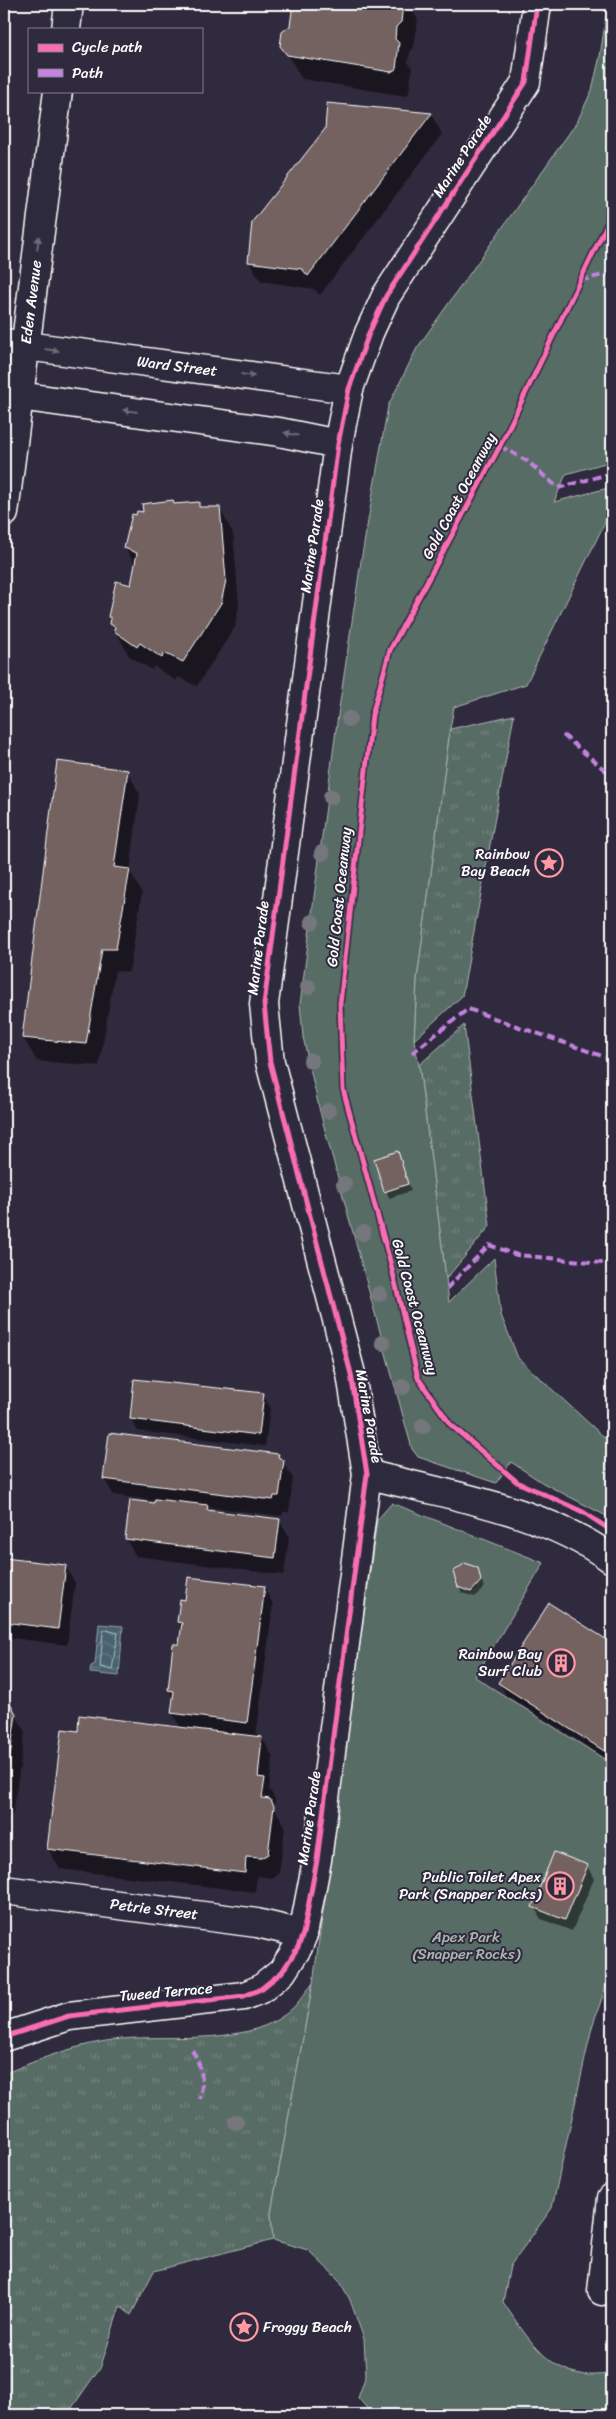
<svg xmlns="http://www.w3.org/2000/svg" width="616" height="2419" font-family="Sriracha,sans-serif">
  <defs>
    <pattern id="grass-tufts" width="24" height="20" patternUnits="userSpaceOnUse" patternTransform="scale(1.25)"><rect width="24" height="20" fill="#596c66"/><path d="M3 7l-1-3M5 7V3M7 7l1-3M15 17l-1-3M17 17v-4M19 17l1-3" fill="none" stroke="#72827d"/></pattern>
    <pattern id="water-waves" width="16" height="10" patternUnits="userSpaceOnUse" patternTransform="scale(1.25)"><rect width="16" height="10" fill="#48626f"/><path d="M0 5q4-4 8 0t8 0" fill="none" stroke="#637a85"/></pattern>
  </defs>
  <rect width="100%" height="100%" fill="#2f2a3d"/>
  <filter id="ink" filterUnits="userSpaceOnUse"><feTurbulence type="fractalNoise" baseFrequency=".02" numOctaves="2"/><feDisplacementMap in="SourceGraphic" scale="10" xChannelSelector="R" yChannelSelector="G"/><feConvolveMatrix kernelMatrix="1 2 1 2 8 2 1 2 1" color-interpolation-filters="sRGB"/></filter>
  <g filter="url(#ink)">
    <g fill="url(#grass-tufts)" stroke="#acb6b2">
      <polygon points="514,715 462,996 414,1040 417,979 450,729"/>
      <polygon points="464,1025 490,1226 446,1279 419,1065"/>
      <path d="M313 1983 271 2213 273 2240 154 2271 131 2315 120 2306 101 2366 67 2415H4V2074C41 2058 80 2043 121 2039 173 2034 253 2048 294 2007 301 1999 307 1990 313 1983Z"/>
    </g>
    <g fill="#596c66" stroke="#acb6b2">
      <polygon points="608,4 612,4 612,461 566,474 554,502 612,487 612,508 526,684 454,707 450,729 417,979 414,1040 419,1065 449,1302 494,1258 501,1315 518,1358 606,1439 612,1441 612,1519 543,1483 511,1462 496,1483 418,1457 412,1449 320,1112 303,1037 300,1004 337,722 361,561 388,406 417,348 577,122 592,90 600,56"/>
      <path d="M392 1503 544 1563 475 1677 612 1764V1969L592 2027 552 2208 510 2266 503 2302C531 2343 555 2385 612 2373V2415H373L358 2398 366 2375 364 2339 350 2300 339 2280 308 2250 273 2240 271 2213 313 1983 377 1520Z"/>
    </g>
    <polygon fill="url(#water-waves)" stroke="#91a1a9" points="99,1624 123,1626 119,1676 90,1673 91,1666 95,1664"/>
    <g fill="#0007">
      <polygon points="287,4 409,4 418,20 414,47 410,52 408,62 412,68 409,93 405,96 302,79 282,45 291,27 293,13"/>
      <polygon points="328,104 431,114 442,134 320,295 314,289 261,281 249,262 326,129"/>
      <polygon points="199,504 201,508 219,508 233,533 239,605 235,627 197,686 178,677 176,681 154,666 152,670 129,656 109,617 132,586 136,566 125,548 137,516 175,505"/>
      <polygon points="58,762 127,771 140,794 130,871 142,893 129,972 115,971 99,1066 37,1061 23,1038"/>
      <polygon points="397,1153 411,1191 389,1198 376,1159"/>
      <polygon points="263,1395 270,1407 265,1446 138,1431 131,1419"/>
      <polygon points="278,1455 293,1478 289,1512 283,1512 282,1516 208,1507 210,1512 279,1520 289,1537 284,1575 136,1556 126,1539 155,1504 156,1501 114,1495 104,1479"/>
      <polygon points="4,1559 65,1566 75,1583 67,1645 4,1637"/>
      <polygon points="478,1569 484,1588 475,1597 462,1593 459,1587"/>
      <polygon points="264,1587 273,1604 256,1737 262,1738 273,1757 269,1789 275,1799 274,1808 285,1826 279,1874 273,1878 257,1876 255,1892 60,1869 48,1849 63,1731 79,1733 181,1728 172,1713 174,1699 169,1689 182,1629 178,1622"/>
      <polygon points="549,1604 612,1645 612,1762 506,1695 499,1683"/>
      <polygon points="4,1696 25,1731 13,1814 4,1821"/>
      <polygon points="555,1853 587,1866 594,1879 572,1931 541,1919 534,1907"/>
    </g>
    <g fill="none" stroke-linecap="round" stroke-linejoin="round">
      <polygon stroke="#b6c0c5" stroke-width="1" points="106,1630 118,1633 112,1670 100,1667 103,1632"/>
    </g>
    <g fill="#736260" stroke="#fff">
      <polygon points="286,4 403,4 401,22 396,27 395,39 399,43 396,69 391,72 287,55 280,46 282,32 290,26 292,11"/>
      <polygon points="327,103 432,113 308,276 302,269 248,262 252,222 325,129"/>
      <polygon points="173,500 174,504 199,502 199,507 220,507 226,580 221,603 183,662 164,653 162,658 140,643 137,647 114,631 115,627 110,624 111,618 108,617 116,581 131,585 137,553 124,548 132,514 136,515 137,511 143,512 142,504"/>
      <polygon points="57,761 128,770 114,867 130,869 116,949 102,949 86,1044 22,1038"/>
      <polygon points="398,1151 408,1184 384,1192 374,1159"/>
      <polygon points="134,1379 264,1393 259,1435 130,1419"/>
      <polygon points="109,1433 279,1454 278,1457 284,1460 279,1496 274,1496 273,1500 103,1479"/>
      <polygon points="155,1499 208,1505 207,1510 280,1519 275,1558 125,1539 130,1500 154,1503"/>
      <polygon points="4,1558 66,1565 58,1629 4,1622"/>
      <polygon points="465,1563 478,1568 481,1581 471,1592 458,1587 453,1572"/>
      <polygon points="188,1577 265,1586 247,1723 171,1713 174,1691 168,1690 173,1644 179,1644 182,1623 177,1622 180,1599 185,1600"/>
      <polygon points="549,1603 612,1643 612,1756 498,1683"/>
      <polygon points="4,1694 6,1695 16,1714 4,1798"/>
      <polygon points="79,1715 262,1737 258,1777 265,1778 262,1798 270,1799 274,1806 268,1854 261,1858 246,1857 245,1873 47,1849 62,1729 78,1731"/>
      <polygon points="554,1852 588,1865 565,1920 532,1907"/>
    </g>
    <g fill="none" stroke-linecap="round" stroke-linejoin="round">
      <g stroke="#fff" stroke-width="31">
        <g id="minor">
          <polyline points="66,29 69,4"/>
          <polyline points="4,343 349,389"/>
          <polyline points="4,394 279,432 338,444"/>
          <polyline points="4,513 58,91"/>
          <path d="M367 1474C451 1496 540 1508 612 1559"/>
          <polyline points="4,1890 257,1923 303,1934"/>
          <polyline points="4,2037 69,2016 244,1996 261,1989 282,1972 298,1947 303,1934 317,1860 367,1474 351,1374 270,1062 264,1004 338,444 349,389 369,333 386,296 526,82 537,4"/>
          <polyline points="602,2291 612,2198"/>
        </g>
      </g>
      <use href="#minor" stroke="#2f2a3d" stroke-width="28"/>
      <g stroke="#c483df" stroke-width="4" stroke-dasharray="8 4" stroke-linecap="butt">
        <polyline points="581,280 612,273"/>
        <polyline points="500,446 527,461 558,488 612,473"/>
        <polyline points="563,735 612,776"/>
        <polyline points="412,1053 468,1009 605,1057"/>
        <polyline points="447,1288 489,1245 517,1255 612,1264"/>
        <path d="M192 2050C202 2066 204 2080 200 2099"/>
      </g>
      <g stroke="#2f2a3d" stroke-width="8">
        <g id="cycleway">
          <polyline points="612,214 500,446 390,650 372,715 340,1004 343,1089 391,1265 418,1378 450,1424 517,1482 583,1512 612,1531"/>
          <polyline points="4,2037 69,2016 244,1996 261,1989 282,1972 298,1947 303,1934 317,1860 367,1474 351,1374 270,1062 264,1004 338,444 349,389 369,333 386,296 526,82 537,4"/>
        </g>
      </g>
      <use href="#cycleway" stroke="#f96db3" stroke-width="5"/>
    </g>
    <g fill="#74777d">
      <circle cx="349" cy="719" r="8"/>
      <circle cx="331" cy="797" r="8"/>
      <circle cx="322" cy="853" r="8"/>
      <circle cx="312" cy="922" r="8"/>
      <circle cx="308" cy="987" r="8"/>
      <circle cx="311" cy="1061" r="8"/>
      <circle cx="328" cy="1111" r="8"/>
      <circle cx="344" cy="1184" r="8"/>
      <circle cx="363" cy="1233" r="8"/>
      <circle cx="379" cy="1294" r="8"/>
      <circle cx="383" cy="1343" r="8"/>
      <circle cx="403" cy="1387" r="8"/>
      <circle cx="423" cy="1426" r="8"/>
      <circle cx="236" cy="2122" r="8"/>
    </g>
    <defs><path id="oneway-solid" d="M-6-.8H1V-3.2L6.5 0L1 3.2V.8H-6Z" transform="scale(1.25)"/></defs>
    <g fill="#6d6a77">
      <use href="#oneway-solid" transform="translate(38 243) rotate(-83)"/>
      <use href="#oneway-solid" transform="translate(52 350) rotate(8)"/>
      <use href="#oneway-solid" transform="translate(248 375) rotate(7)"/>
      <use href="#oneway-solid" transform="translate(130 411) rotate(-172)"/>
      <use href="#oneway-solid" transform="translate(291 434) rotate(-168)"/>
    </g>
  </g>
  <defs>
    <g id="sight-ring" transform="scale(1.4375)"><circle r="9.5" fill="#2f2a3d" stroke="#ff9aa2" stroke-width="1.5"/><path d="M0-6L1.8-2.2L6-1.7L2.9 1.2L3.7 5.4L0 3.3L-3.7 5.4L-2.9 1.2L-6-1.7L-1.8-2.2Z" fill="#ff9aa2"/></g>
    <g id="building-ring" transform="scale(1.4375)"><circle r="9.5" fill="#2f2a3d" stroke="#ff9aa2" stroke-width="1.5"/><path d="M-4-6H4V6H1V3H-1V6H-4ZM-2.5-4.3h1.7v1.8h-1.7ZM.8-4.3h1.7v1.8H.8ZM-2.5-1h1.7V.8h-1.7ZM.8-1h1.7V.8H.8Z" fill="#ff9aa2"/></g>
  </defs>
  <g fill-rule="evenodd">
    <use href="#sight-ring" x="549" y="863"/>
    <use href="#building-ring" x="561" y="1663"/>
    <use href="#building-ring" x="560" y="1886"/>
    <use href="#sight-ring" x="244" y="2327"/>
  </g>
  <g text-anchor="middle" stroke-width="4" stroke-linejoin="round" paint-order="stroke">
    <g font-size="15" fill="#fff" stroke="#2f2a3d">
      <text transform="translate(462 156) rotate(-57)" y="5">Marine Parade</text>
      <text transform="translate(31 302) rotate(-83)" y="5">Eden Avenue</text>
      <text transform="translate(177 366) rotate(7)" y="5">Ward Street</text>
      <text transform="translate(459 496) rotate(-62)" y="5">Gold Coast Oceanway</text>
      <text transform="translate(312 546) rotate(-82)" y="5">Marine Parade</text>
      <text transform="translate(339 897) rotate(-84)" y="5">Gold Coast Oceanway</text>
      <text transform="translate(258 948) rotate(-83)" y="5">Marine Parade</text>
      <text transform="translate(415 1307) rotate(75)" y="5">Gold Coast Oceanway</text>
      <text transform="translate(369 1416) rotate(80)" y="5">Marine Parade</text>
      <text transform="translate(309 1818) rotate(-82)" y="5">Marine Parade</text>
      <text transform="translate(154 1909) rotate(7)" y="5">Petrie Street</text>
      <text transform="translate(166 1992) rotate(-5)" y="5">Tweed Terrace</text>
    </g>
    <g font-size="15" fill="#fff" stroke="#2f2a3d" text-anchor="end">
      <text x="530" y="859">Rainbow<tspan x="530" dy="17">Bay Beach</tspan></text>
      <text x="542" y="1659">Rainbow Bay<tspan x="542" dy="17">Surf Club</tspan></text>
      <text x="541" y="1882">Public Toilet Apex<tspan x="541" dy="17">Park (Snapper Rocks)</tspan></text>
      <text x="263" y="2332" text-anchor="start">Froggy Beach</text>
    </g>
    <g font-size="15" fill="#acb6b2" stroke="#2f2a3d">
      <text x="466" y="1942">Apex Park<tspan x="466" dy="17">(Snapper Rocks)</tspan></text>
    </g>
  </g>
  <rect width="616" height="2419" fill="none" stroke="#2f2a3d" stroke-width="20"/>
  <rect x="10" y="10" width="596" height="2399" fill="none" stroke="#fff" stroke-width="2" filter="url(#ink)"/>
  <rect x="28" y="28" width="175" height="65" fill="#2f2a3d" stroke="#827f8b"/>
  <rect x="38" y="44" width="25" height="8" fill="#f96db3" stroke="#827f8b"/>
  <text x="72" y="52" font-size="15" fill="#ffffff">Cycle path</text>
  <rect x="38" y="69" width="25" height="8" fill="#c483df" stroke="#827f8b"/>
  <text x="72" y="78" font-size="15" fill="#ffffff">Path</text>
</svg>
